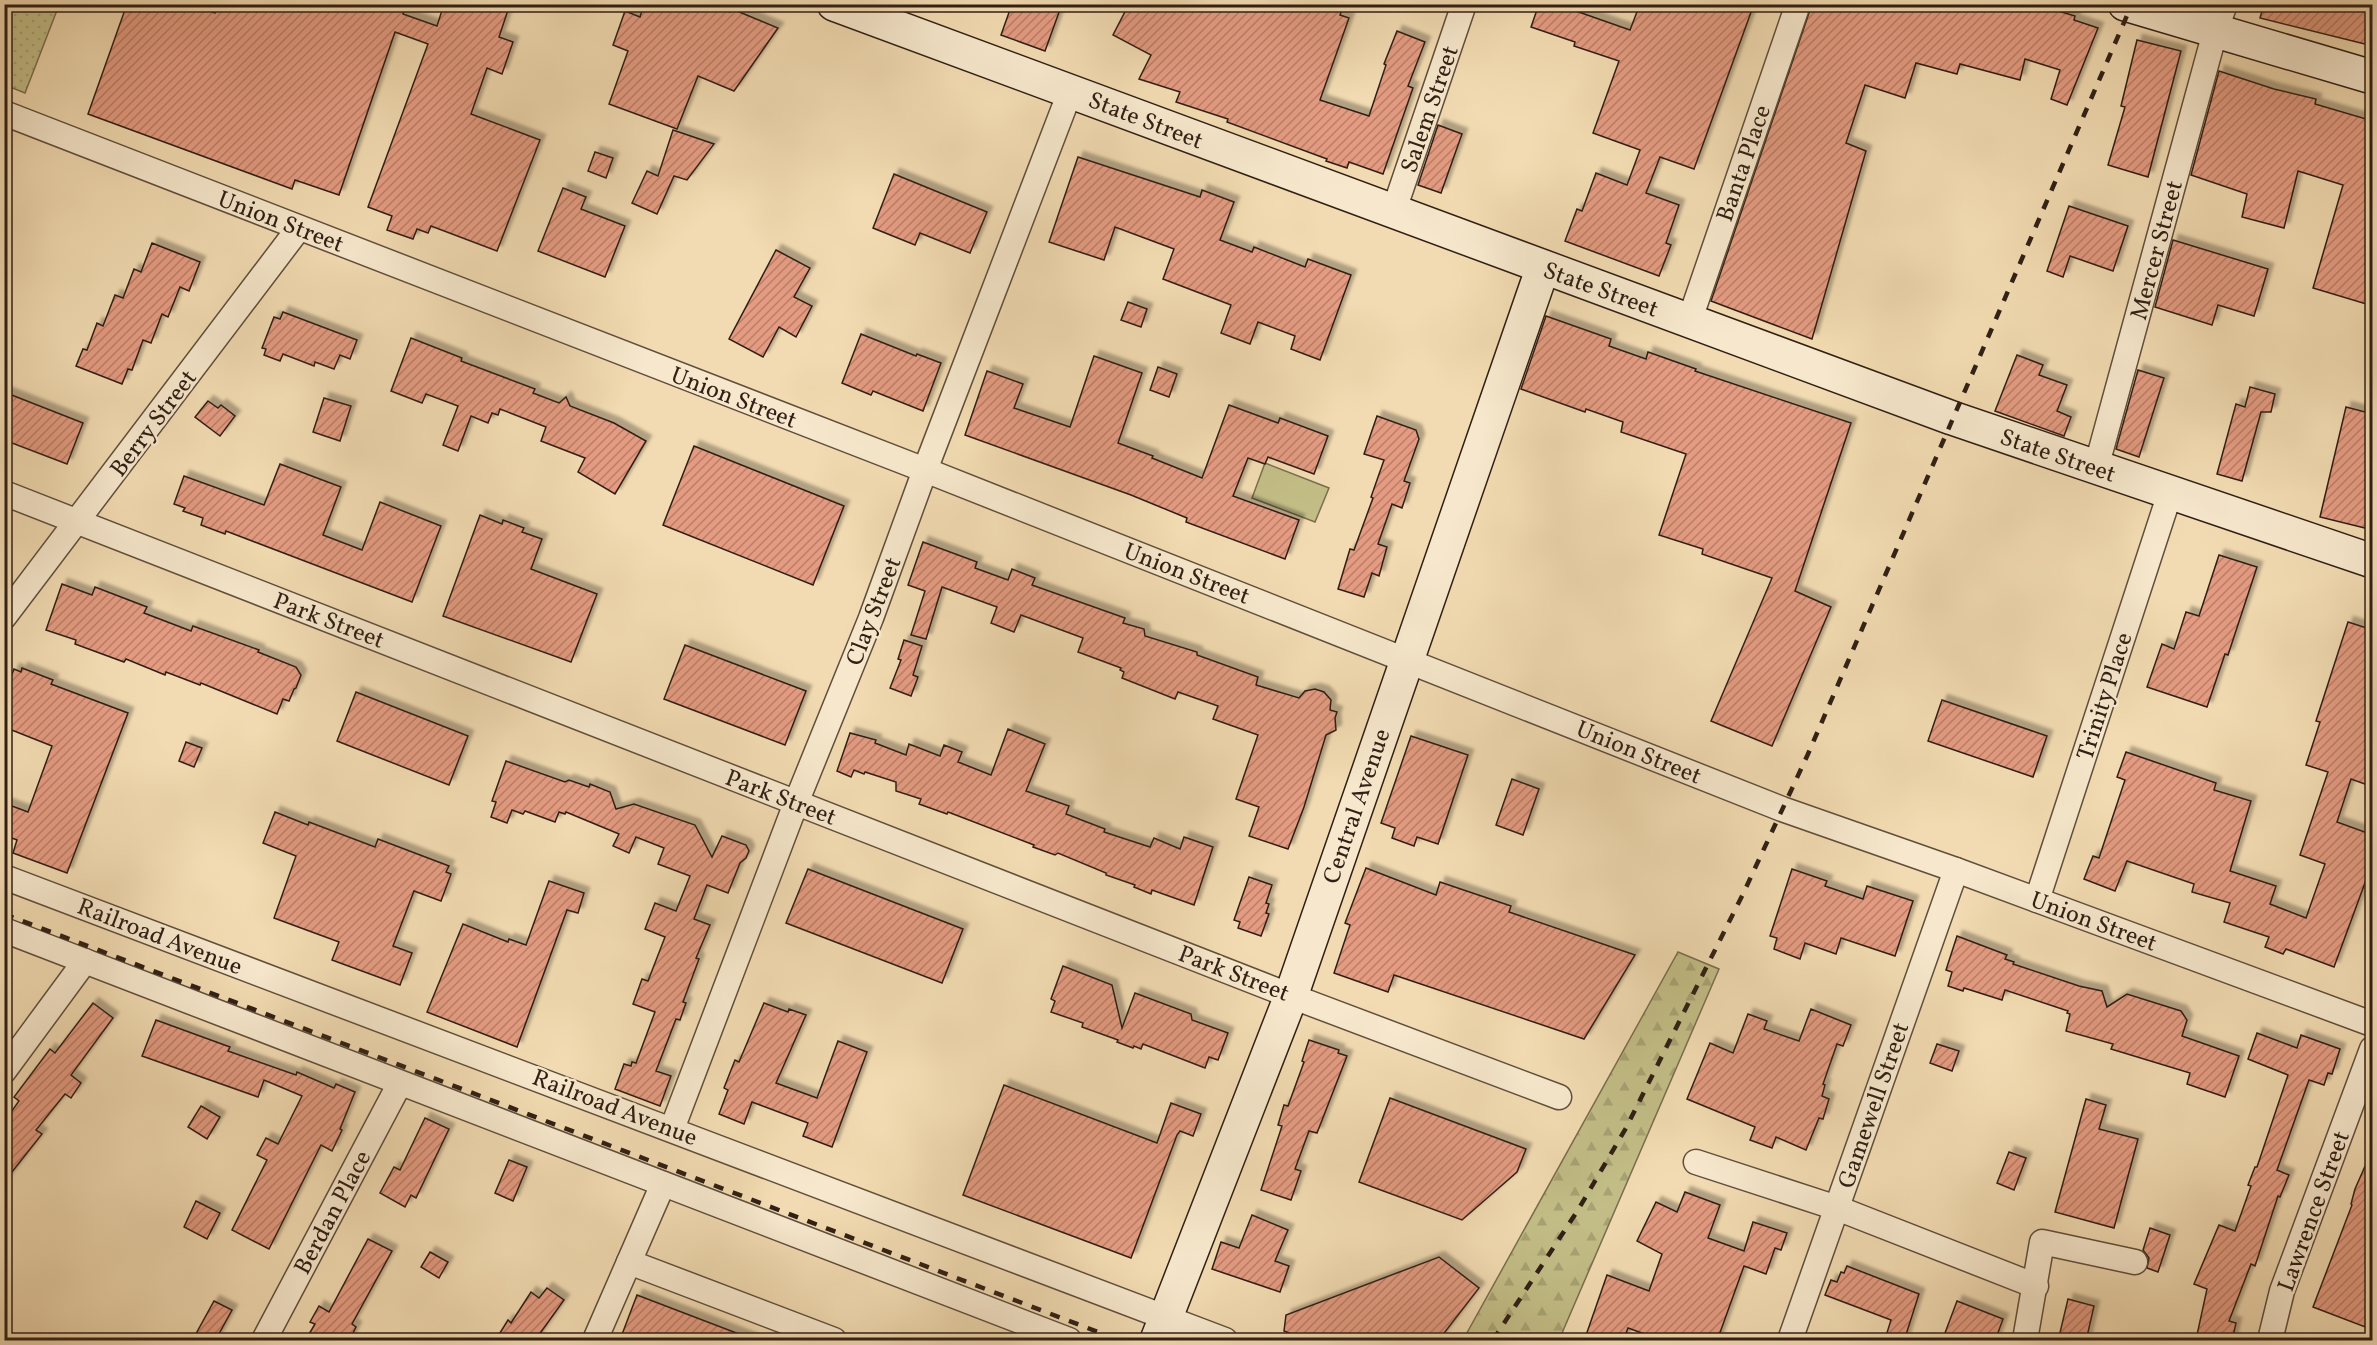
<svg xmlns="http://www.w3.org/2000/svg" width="2377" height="1345" font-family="Vollkorn,serif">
  <defs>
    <pattern id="grass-dots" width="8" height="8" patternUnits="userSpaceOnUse" patternTransform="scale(1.5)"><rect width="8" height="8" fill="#c3be87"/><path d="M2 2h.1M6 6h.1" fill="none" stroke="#a8a374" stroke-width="1.8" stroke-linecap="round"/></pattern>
    <pattern id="forest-firs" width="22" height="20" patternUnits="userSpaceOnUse" patternTransform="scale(1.5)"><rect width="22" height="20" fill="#c3be87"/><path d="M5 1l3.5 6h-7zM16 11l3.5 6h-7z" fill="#a8a374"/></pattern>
    <pattern id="building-hatch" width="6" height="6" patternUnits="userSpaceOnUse" patternTransform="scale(1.5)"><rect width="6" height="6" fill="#e49b81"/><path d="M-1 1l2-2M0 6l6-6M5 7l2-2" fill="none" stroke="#b97e68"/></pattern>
    <filter id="shadow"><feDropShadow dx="5.5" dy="-5.5" stdDeviation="1.5" flood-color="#0004"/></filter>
  </defs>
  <rect width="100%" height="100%" fill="#f2dbb2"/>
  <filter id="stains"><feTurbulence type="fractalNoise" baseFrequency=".00333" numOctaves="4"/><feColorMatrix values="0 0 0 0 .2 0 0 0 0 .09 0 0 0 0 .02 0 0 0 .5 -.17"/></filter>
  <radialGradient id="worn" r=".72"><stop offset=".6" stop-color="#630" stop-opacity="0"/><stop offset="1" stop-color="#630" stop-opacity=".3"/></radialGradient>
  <polygon fill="url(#grass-dots)" stroke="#7a6e4e" stroke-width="1.5" points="4,5 59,5 25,93 5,85"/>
  <polygon fill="url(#forest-firs)" stroke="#7a6e4e" stroke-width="1.5" points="1678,952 1719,969 1559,1340 1463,1340"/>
  <polygon fill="#c3be87" stroke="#7a6e4e" stroke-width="1.5" points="1265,463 1329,488 1315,522 1252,498"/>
  <g fill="url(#building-hatch)" stroke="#301f15" stroke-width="1.5" filter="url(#shadow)">
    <polygon points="127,4 191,4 215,13 218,4 406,4 403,14 437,26 444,4 510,4 499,37 513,42 502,74 487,68 471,114 540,140 497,251 431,226 428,233 417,229 413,239 387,230 392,216 368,207 428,44 395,32 339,195 295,180 292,189 88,114"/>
    <polygon points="644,4 712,4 730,12 732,9 778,28 734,91 698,76 677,129 609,104 628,51 613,45 625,11 640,17"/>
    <polygon points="1012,4 1062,4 1045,51 1001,35"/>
    <polygon points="1129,4 1344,4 1340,15 1349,18 1320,100 1369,116 1386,65 1384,64 1397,31 1425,42 1408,86 1413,88 1383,174 1349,162 1347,168 1326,161 1327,159 1227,122 1228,119 1176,102 1180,92 1139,79 1151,55 1113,35"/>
    <polygon points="1539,4 1556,4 1630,30 1640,4 1754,4 1694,169 1660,157 1646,193 1679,205 1666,243 1671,245 1659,276 1565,241 1577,209 1582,211 1596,173 1627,185 1640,150 1593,133 1619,61 1574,46 1575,42 1531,27"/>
    <polygon points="1812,4 2025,4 2047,10 2048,8 2075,16 2074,20 2098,28 2067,105 2051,99 2060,70 2025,59 2020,80 1960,64 1957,74 1916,63 1905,98 1865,85 1846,143 1866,151 1812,339 1711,301"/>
    <polygon points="2264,4 2373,4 2373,46 2260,18"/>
    <polygon points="2137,40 2181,51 2148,177 2108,165 2125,107 2121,106"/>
    <polygon points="2219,71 2274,89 2316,99 2315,104 2373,121 2373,226 2366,249 2373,250 2373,306 2313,288 2343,185 2298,171 2284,228 2242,217 2247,194 2191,175"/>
    <polygon points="1438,125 1462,134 1441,193 1418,185"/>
    <polygon points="673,130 714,144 687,180 674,176 657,214 632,203 647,171 658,176"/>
    <polygon points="595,152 613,158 606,178 588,171"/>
    <polygon points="1078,157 1200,197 1202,190 1234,202 1220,240 1252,252 1254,247 1305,267 1308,259 1351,275 1320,360 1291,349 1295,336 1258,322 1250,344 1221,333 1231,305 1163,279 1174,249 1115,227 1104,260 1049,242"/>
    <polygon points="894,174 987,212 970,253 920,233 915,245 873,228"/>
    <polygon points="563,188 586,197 581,209 625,226 605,277 538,251"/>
    <polygon points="2069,206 2128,226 2113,271 2070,256 2063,277 2047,271"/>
    <polygon points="2173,240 2268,269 2254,316 2218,305 2212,325 2155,307"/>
    <polygon points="152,243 200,262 189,291 180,287 168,317 162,314 151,343 143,340 132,370 128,369 122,384 76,366 83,349 87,350 97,323 103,326 115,295 123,298 134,269 141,272"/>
    <polygon points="776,250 810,268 794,297 812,306 796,337 779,327 763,357 729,339"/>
    <polygon points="1128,302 1147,309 1141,327 1121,320"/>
    <polygon points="283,312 357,340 350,359 340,355 334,369 315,362 314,366 283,354 280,361 264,355 266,349 262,348 274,317 280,319"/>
    <polygon points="1546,316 1611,339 1609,346 1646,359 1648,352 1696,369 1695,371 1851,423 1795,591 1831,607 1772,746 1711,721 1772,578 1702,554 1703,549 1659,535 1686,454 1621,432 1623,422 1586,409 1585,412 1521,389"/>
    <polygon points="861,334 916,356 917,354 941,363 923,411 873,391 871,395 842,383"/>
    <polygon points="411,338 462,358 461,361 535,389 533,393 559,403 566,397 570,406 614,423 646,441 615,494 578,472 585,458 541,441 546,427 500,409 498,415 492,413 488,423 471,416 458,451 443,445 458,406 426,394 422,403 391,391"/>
    <polygon points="2017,355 2043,365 2039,375 2067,385 2057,411 2071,417 2064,436 1995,411"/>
    <polygon points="1094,356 1142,373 1118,443 1153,456 1152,458 1202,478 1229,405 1278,423 1280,418 1328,436 1314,474 1268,457 1265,464 1248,458 1233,496 1299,520 1285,559 1186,522 1187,518 1131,495 965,435 987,371 1023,384 1014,408 1070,427"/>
    <polygon points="1158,367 1177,374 1169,397 1150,390"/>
    <polygon points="2138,370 2164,378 2139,457 2116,449"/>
    <polygon points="2250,387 2275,394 2271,412 2261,412 2242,481 2217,474 2236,404 2245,407"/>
    <polygon points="4,392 83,423 67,464 4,440"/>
    <polygon points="324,398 351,406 340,441 313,432"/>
    <polygon points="208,401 218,408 221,405 235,416 220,436 195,417"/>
    <polygon points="2346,407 2373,414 2373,530 2320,517"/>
    <polygon points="1377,416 1416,430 1419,439 1404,481 1410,483 1402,508 1392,504 1378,544 1387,547 1379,576 1372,573 1364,597 1338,589 1350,549 1354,550 1373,498 1371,497 1384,460 1364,454"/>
    <polygon points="694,446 844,506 813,585 663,525"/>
    <polygon points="280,464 341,487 323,535 362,550 380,502 441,526 412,602 226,531 225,534 201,525 203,518 183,511 185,508 174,504 184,476 264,505"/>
    <polygon points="480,515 502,524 503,520 524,528 522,532 542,539 531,569 597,594 571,662 443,616"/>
    <polygon points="923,542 977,562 975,568 1008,580 1012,569 1035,578 1032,585 1125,618 1123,623 1144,629 1145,636 1197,652 1197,655 1258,677 1256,685 1299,698 1305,691 1315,689 1324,692 1331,700 1330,710 1337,712 1335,718 1336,730 1326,735 1304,807 1288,849 1249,836 1259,807 1236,799 1258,735 1213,719 1218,706 1178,692 1175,699 1122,678 1124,672 1120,670 1121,668 1078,652 1083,638 1021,615 1014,632 991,623 997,607 942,587 926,639 911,635 925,591 908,585"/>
    <polygon points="2219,555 2257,567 2228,655 2225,654 2207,707 2147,687 2162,644 2174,649 2186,612 2199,616"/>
    <polygon points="62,584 92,595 95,587 147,607 144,613 191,631 193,626 259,650 258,652 296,667 301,675 296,688 294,689 289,701 283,699 277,714 201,683 200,685 166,672 165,675 126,659 124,662 75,644 76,640 46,630"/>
    <polygon points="2348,622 2373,630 2373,787 2351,779 2337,822 2373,835 2373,861 2334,967 2286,949 2283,954 2265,947 2269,937 2224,922 2230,903 2192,892 2194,884 2127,861 2115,891 2084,879 2093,856 2099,858 2125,780 2117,777 2126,752 2216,783 2214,790 2251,801 2230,871 2276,886 2270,904 2306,918 2325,864 2300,855 2328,772 2306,765 2320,722 2316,721"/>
    <polygon points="904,640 922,646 913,675 918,677 911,696 890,688 901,660 898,659"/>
    <polygon points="685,645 806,691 785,745 664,699"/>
    <polygon points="22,668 53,680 51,684 128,713 67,873 13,853 17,840 4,835 4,803 28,812 52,746 4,727 4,694 14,669 21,672"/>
    <polygon points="356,692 468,736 449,785 337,741"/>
    <polygon points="1942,700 2047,736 2033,777 1928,741"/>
    <polygon points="1008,729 1045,744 1026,791 1069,806 1066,814 1105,829 1104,832 1150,847 1154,838 1180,849 1184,837 1213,847 1194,905 1152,890 1151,894 1134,887 1135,885 1106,875 1106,873 1058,853 1055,855 1033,847 1034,845 948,812 947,814 919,804 921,799 896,791 896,782 865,772 864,774 854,770 851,777 837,771 850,733 876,740 875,743 906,755 909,744 940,756 944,745 962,752 958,762 991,775"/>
    <polygon points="1411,736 1468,755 1438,844 1417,837 1414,846 1392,838 1395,828 1381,823"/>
    <polygon points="186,742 202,748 194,767 179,761"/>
    <polygon points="506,761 565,782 569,780 589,787 590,784 610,792 616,809 634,804 695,825 712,857 722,836 746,845 749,851 746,858 740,863 728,893 707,885 694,919 710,925 696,958 699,959 683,1002 686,1003 680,1020 676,1019 656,1071 671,1076 660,1106 615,1089 624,1064 631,1066 632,1062 636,1063 655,1012 633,1004 642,979 648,981 665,937 645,929 655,903 676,911 690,876 658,864 664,848 636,837 629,853 613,846 619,834 566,812 565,814 559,812 555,822 525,811 523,814 512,810 507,823 491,817 496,802 492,801"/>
    <polygon points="1512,779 1539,789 1523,835 1496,825"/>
    <polygon points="275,812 308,825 309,822 375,847 378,839 449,866 446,872 451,874 441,901 414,891 393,946 412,953 400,985 332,960 339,942 274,918 296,856 263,843"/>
    <polygon points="1366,868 1436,895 1440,882 1511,906 1509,912 1635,955 1584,1039 1394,975 1388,992 1334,973 1350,925 1345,923"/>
    <polygon points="808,869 963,929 942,983 786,923"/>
    <polygon points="1792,869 1827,881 1825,886 1863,899 1867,886 1913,901 1895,956 1841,938 1836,954 1805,943 1800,959 1774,949 1777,938 1770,936"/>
    <polygon points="1249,877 1272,885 1266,903 1269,904 1266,913 1269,914 1261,936 1238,928 1240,922 1234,920"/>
    <polygon points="549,881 584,893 578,913 567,910 517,1047 427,1012 463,924 508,942 509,939 526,945"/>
    <polygon points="1957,936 2007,955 2005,959 2014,962 2013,964 2079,986 2102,991 2107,1007 2127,994 2181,1011 2187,1020 2182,1036 2239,1056 2225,1097 2187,1084 2190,1073 2111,1049 2113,1044 2066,1031 2070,1014 2067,1013 2068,1011 2005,990 2002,1000 1964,988 1963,991 1948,986 1952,972 1946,970"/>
    <polygon points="1063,966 1112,985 1122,1028 1135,993 1191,1014 1192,1020 1228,1033 1218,1060 1209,1057 1205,1068 1143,1044 1141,1049 1134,1046 1133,1048 1117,1042 1118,1040 1082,1027 1083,1023 1051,1012 1055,1001 1051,999"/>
    <polygon points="93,1003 113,1018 71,1075 81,1083 71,1098 65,1094 36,1130 42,1134 4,1182 4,1122 19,1101 14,1097 50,1049 55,1053"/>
    <polygon points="764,1003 788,1012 789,1009 806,1015 776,1083 817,1098 838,1041 867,1052 832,1147 803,1136 808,1123 752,1102 744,1124 719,1114 728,1090 724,1088 735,1060 739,1062"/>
    <polygon points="1811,1009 1851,1025 1843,1046 1837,1044 1823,1084 1825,1085 1822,1096 1829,1099 1823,1119 1819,1118 1806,1150 1776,1137 1772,1148 1750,1140 1755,1127 1687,1099 1710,1043 1733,1053 1748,1014 1767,1021 1764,1029 1799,1041"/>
    <polygon points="156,1020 230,1047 228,1051 296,1075 297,1072 334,1088 336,1084 355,1092 340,1129 342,1130 332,1151 321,1145 269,1249 232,1230 267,1160 257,1155 266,1138 278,1144 302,1096 264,1080 258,1097 142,1056"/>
    <polygon points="2257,1033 2297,1048 2301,1035 2340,1049 2332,1074 2328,1073 2324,1085 2309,1080 2277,1170 2289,1175 2280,1197 2278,1196 2255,1266 2251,1264 2229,1321 2236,1323 2232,1341 2224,1341 2197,1335 2207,1289 2194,1284 2219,1225 2235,1231 2251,1186 2248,1185 2255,1167 2257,1167 2288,1075 2248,1059"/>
    <polygon points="1309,1040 1339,1050 1338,1053 1347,1056 1317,1133 1309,1131 1295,1169 1301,1171 1291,1200 1261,1190 1282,1126 1278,1125 1284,1105 1288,1106 1304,1062 1302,1061"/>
    <polygon points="1937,1044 1959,1051 1952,1071 1930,1063"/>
    <polygon points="1004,1085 1157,1143 1171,1103 1201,1114 1193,1136 1180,1131 1177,1135 1131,1258 963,1195"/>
    <polygon points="1390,1098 1526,1149 1517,1172 1462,1220 1359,1182"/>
    <polygon points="2086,1099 2106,1105 2099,1129 2138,1139 2114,1228 2055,1212"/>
    <polygon points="201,1106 220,1117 207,1139 188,1127"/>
    <polygon points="425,1118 449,1129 416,1198 411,1195 405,1207 380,1193 394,1167 400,1170"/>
    <polygon points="2373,1148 2373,1330 2313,1307 2352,1205 2351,1204 2355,1189"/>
    <polygon points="2009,1152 2026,1158 2014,1190 1997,1183"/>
    <polygon points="509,1160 527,1167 513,1201 495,1193"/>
    <polygon points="1685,1192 1720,1205 1708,1238 1744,1251 1753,1222 1787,1233 1781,1250 1775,1248 1766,1274 1744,1266 1717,1341 1664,1341 1628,1328 1623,1341 1584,1341 1607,1275 1649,1291 1662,1254 1637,1241 1656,1202 1677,1212"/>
    <polygon points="196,1201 220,1213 207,1239 184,1227"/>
    <polygon points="1252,1215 1288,1230 1275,1261 1289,1266 1280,1292 1212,1269 1221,1242 1239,1248"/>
    <polygon points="2150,1228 2170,1235 2158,1272 2147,1268 2149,1258 2143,1250"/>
    <polygon points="368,1239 392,1251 352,1324 356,1327 349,1341 305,1341 315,1324 310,1322 319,1306 329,1312"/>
    <polygon points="430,1252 448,1262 439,1278 421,1267"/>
    <polygon points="1439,1257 1479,1288 1438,1341 1309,1341 1284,1331 1286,1315"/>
    <polygon points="1847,1266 1919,1294 1904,1341 1886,1336 1891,1320 1825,1295 1831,1280 1837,1282 1841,1272 1844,1273"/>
    <polygon points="547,1288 564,1300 536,1339 538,1341 495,1341 508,1320 511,1323 531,1292 539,1298"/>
    <polygon points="637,1295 752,1339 751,1341 630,1341 621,1337"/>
    <polygon points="2068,1299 2094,1306 2086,1341 2058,1341"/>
    <polygon points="214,1301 232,1310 215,1341 192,1341"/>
    <polygon points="1957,1301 2003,1319 1995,1341 1942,1341"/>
  </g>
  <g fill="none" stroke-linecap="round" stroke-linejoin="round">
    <g stroke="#604e3c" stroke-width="27">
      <g id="street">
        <polyline points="4,113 925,470 1782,809 1956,870 2372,1024"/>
        <polyline points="1393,213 1464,4"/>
        <polyline points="1689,322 1798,4"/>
        <polyline points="2096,468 2215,32 2225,4"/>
        <polyline points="4,493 1291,996 1559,1097"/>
        <polyline points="4,617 299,228"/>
        <polyline points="4,877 1225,1340"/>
        <polyline points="2037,900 2170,493"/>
        <polyline points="4,930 1069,1340"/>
        <polyline points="4,1071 85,961"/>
        <polyline points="672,1129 796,803 871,618 925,470 1070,92"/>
        <polyline points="1696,1162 1837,1208 2036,1286"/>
        <polyline points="629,1262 834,1340"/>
        <polyline points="264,1340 400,1083"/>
        <polyline points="595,1340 663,1184"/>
        <polyline points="1790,1340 1956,870"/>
        <polyline points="2025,1340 2042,1242 2135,1262"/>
        <polyline points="2270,1340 2282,1291 2372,1049"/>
      </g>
    </g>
    <g stroke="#301f15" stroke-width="36">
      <g id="secondary">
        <polyline points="834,4 1952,418 2372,561"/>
        <polyline points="2125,4 2372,77"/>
        <polyline points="1157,1340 1291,996 1543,267"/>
      </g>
    </g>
    <use href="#street" stroke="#f7e8cd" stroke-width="24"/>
    <use href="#secondary" stroke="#f7e8cd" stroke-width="33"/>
    <g stroke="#301f15" stroke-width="4.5" stroke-dasharray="10 10" stroke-linecap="butt">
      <polyline points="4,914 1119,1340"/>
      <polyline points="1493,1340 1578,1210 1626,1128 1743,894 1808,754 2132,4"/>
    </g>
  </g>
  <g text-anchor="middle" stroke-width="5" stroke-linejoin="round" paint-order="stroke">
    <g font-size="24" fill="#301f15" stroke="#f7e8cd">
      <text transform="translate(1429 109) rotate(-71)" y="8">Salem Street</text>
      <text transform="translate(1146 120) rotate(21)" y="8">State Street</text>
      <text transform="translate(1743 163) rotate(-71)" y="8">Banta Place</text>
      <text transform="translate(281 221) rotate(21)" y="8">Union Street</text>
      <text transform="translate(2156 250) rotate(-75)" y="8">Mercer Street</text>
      <text transform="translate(1601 289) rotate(20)" y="8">State Street</text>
      <text transform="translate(734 397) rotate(21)" y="8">Union Street</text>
      <text transform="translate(153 423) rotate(-53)" y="8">Berry Street</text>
      <text transform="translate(2058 455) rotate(19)" y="8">State Street</text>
      <text transform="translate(1187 573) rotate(21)" y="8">Union Street</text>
      <text transform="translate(873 611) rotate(-69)" y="8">Clay Street</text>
      <text transform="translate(329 620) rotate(21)" y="8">Park Street</text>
      <text transform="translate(2104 696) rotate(-72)" y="8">Trinity Place</text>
      <text transform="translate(1639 752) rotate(22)" y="8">Union Street</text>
      <text transform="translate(781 797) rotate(21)" y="8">Park Street</text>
      <text transform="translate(1356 806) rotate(-71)" y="8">Central Avenue</text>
      <text transform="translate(2094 921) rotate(20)" y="8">Union Street</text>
      <text transform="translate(160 936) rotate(21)" y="8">Railroad Avenue</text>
      <text transform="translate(1234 973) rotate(21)" y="8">Park Street</text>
      <text transform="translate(1873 1105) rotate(-71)" y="8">Gamewell Street</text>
      <text transform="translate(615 1107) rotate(21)" y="8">Railroad Avenue</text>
      <text transform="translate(2313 1211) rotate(-70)" y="8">Lawrence Street</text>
      <text transform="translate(332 1212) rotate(-62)" y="8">Berdan Place</text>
    </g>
  </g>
  <rect width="2377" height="1345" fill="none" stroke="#f2dbb2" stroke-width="24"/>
  <rect x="6" y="6" width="2365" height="1333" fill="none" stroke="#301f15" stroke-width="3"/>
  <rect x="12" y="12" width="2353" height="1321" fill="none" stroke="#301f15" stroke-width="1.5"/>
  <rect width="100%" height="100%" filter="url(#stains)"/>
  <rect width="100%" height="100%" fill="url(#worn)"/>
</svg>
